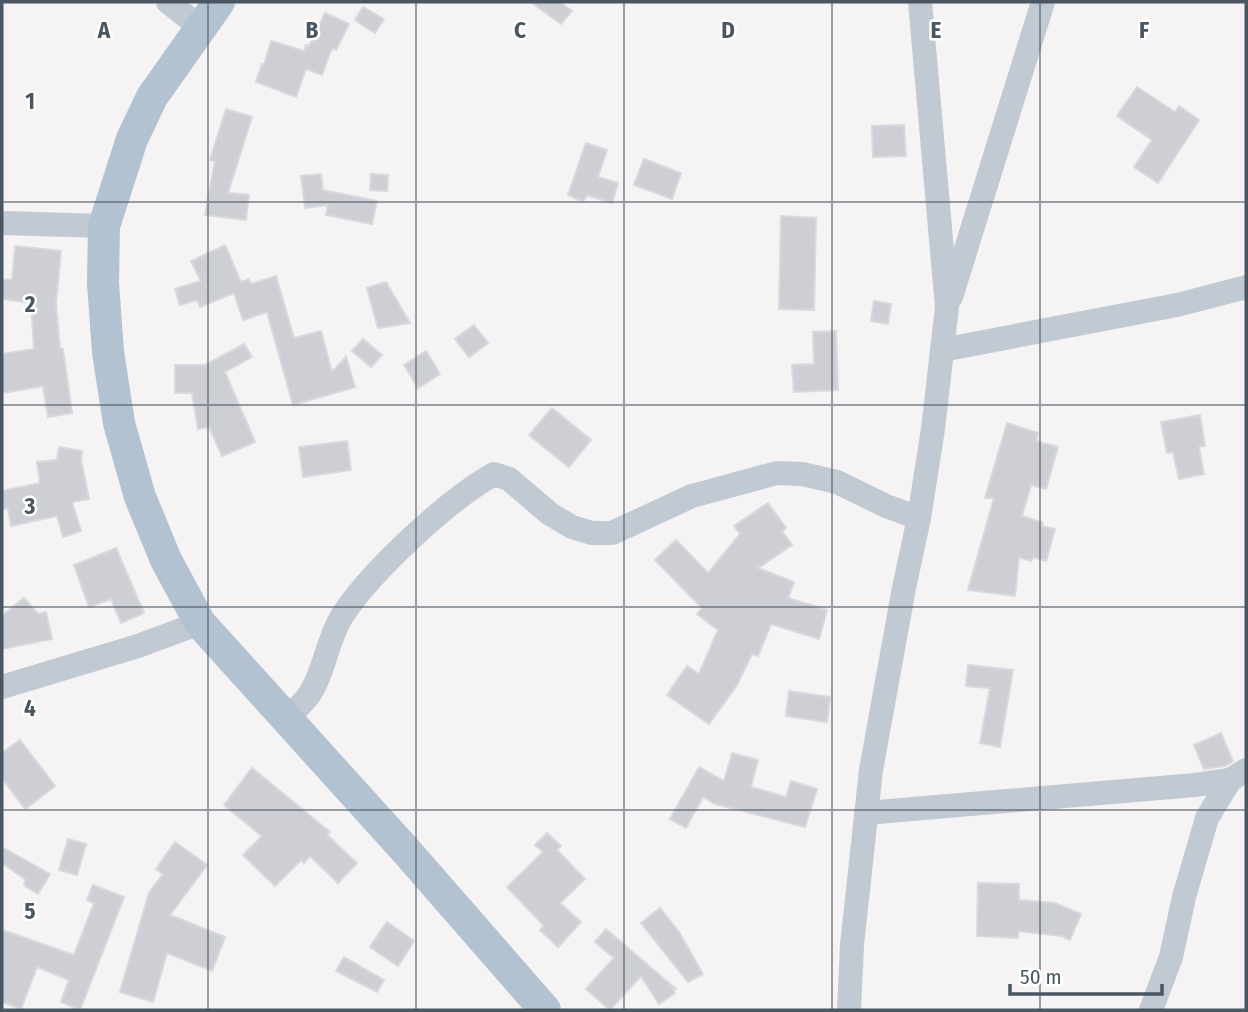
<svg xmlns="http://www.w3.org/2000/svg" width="1248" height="1012" font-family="'Fira Sans Condensed',sans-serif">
  <rect width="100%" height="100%" fill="#f5f3f3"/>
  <g fill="#cdcfd5" stroke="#d7d9de" stroke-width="2">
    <polygon points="531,2 559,2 572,11 561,24"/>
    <polygon points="363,7 384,19 375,33 355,20"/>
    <polygon points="325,13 349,24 336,50 332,48 322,75 306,69 296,97 256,82 262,64 264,65 271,41 304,51 306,45 309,46"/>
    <polygon points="1137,87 1175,112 1179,106 1199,120 1158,183 1134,167 1152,140 1117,116"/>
    <polygon points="226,109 252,117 228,193 249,195 246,220 205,215 215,161 210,160"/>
    <polygon points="904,125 906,156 873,157 872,126"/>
    <polygon points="586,143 607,150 598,177 618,183 612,203 587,195 583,202 568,195"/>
    <polygon points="644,159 681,173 672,199 634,185"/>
    <polygon points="321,174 323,190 377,201 372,224 326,215 328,205 305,208 301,176"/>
    <polygon points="371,174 388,175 387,191 370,190"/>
    <polygon points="781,216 816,218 814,310 779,309"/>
    <polygon points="225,245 241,282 249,279 251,284 276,276 294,338 321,331 332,372 346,357 355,387 293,405 267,312 243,320 234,293 200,307 197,300 180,305 175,289 201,281 191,261"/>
    <polygon points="15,246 61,251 56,304 60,349 63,349 72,413 48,417 43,386 2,393 2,354 34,349 31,303 2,299 2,279 12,280"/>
    <polygon points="386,282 410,323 378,328 367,288"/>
    <polygon points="874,301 891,304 888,324 871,321"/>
    <polygon points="474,325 488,343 469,357 455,339"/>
    <polygon points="836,331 838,390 794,392 792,365 814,364 813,332"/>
    <polygon points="363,339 382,355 371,367 352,351"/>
    <polygon points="244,344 252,357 225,372 255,442 222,456 209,427 198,429 192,393 175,393 175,365 205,365"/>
    <polygon points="426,351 440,374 418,388 404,365"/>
    <polygon points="552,408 591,440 569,467 529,435"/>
    <polygon points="1200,415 1205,446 1199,447 1204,474 1179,479 1173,452 1167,453 1161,422"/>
    <polygon points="1007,423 1038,433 1036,441 1058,447 1046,489 1031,485 1022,516 1043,523 1042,526 1055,529 1046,561 1033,557 1031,561 1019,557 1015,596 968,590 994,498 985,498"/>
    <polygon points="347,441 351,470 303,477 299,447"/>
    <polygon points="59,447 82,451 81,460 89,499 72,502 81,531 63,537 57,516 11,526 8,508 2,510 2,491 40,483 37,462 57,460"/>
    <polygon points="768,503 786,528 782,531 792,545 758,568 794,582 788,598 827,610 819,639 771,624 758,656 752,654 737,685 709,724 667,695 687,666 699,674 718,630 697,614 702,608 655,560 676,540 708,573 740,534 734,526"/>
    <polygon points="116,548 144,613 121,623 111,599 89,607 74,565"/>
    <polygon points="24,598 38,614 46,612 52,639 2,649 2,616"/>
    <polygon points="968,665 1013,670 1000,747 980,743 990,688 966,686"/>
    <polygon points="789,691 830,697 827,722 786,716"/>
    <polygon points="1221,733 1233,761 1225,766 1204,769 1194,745"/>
    <polygon points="20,740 55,786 25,809 2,778 2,753"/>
    <polygon points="732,753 758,760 751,787 786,797 791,781 817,789 805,827 715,804 703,797 686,828 670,819 699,767 724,781"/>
    <polygon points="252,768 330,832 327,835 357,863 338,883 310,856 304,863 301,860 275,886 243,855 262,836 224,805"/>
    <polygon points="547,833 561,846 557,850 585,879 560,903 581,922 558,947 540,930 544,926 507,887 543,852 535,845"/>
    <polygon points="68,839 86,844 77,875 59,870"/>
    <polygon points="175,842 207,865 170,915 225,937 212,971 167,953 153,1002 120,992 149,893 163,874 156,869"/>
    <polygon points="2,847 50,874 38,894 24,885 26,880 2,863"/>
    <polygon points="978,883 1019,884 1019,900 1055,903 1081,914 1070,940 1061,936 1018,931 1018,938 977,936"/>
    <polygon points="93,885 124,897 80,1010 61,1002 69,980 37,967 21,1009 2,1002 2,930 74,955 94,903 87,900"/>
    <polygon points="660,908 679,932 703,974 688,982 641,923"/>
    <polygon points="387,922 414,941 398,966 370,947"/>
    <polygon points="606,929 676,989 673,990 675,993 659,1004 641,976 610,1010 586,989 614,958 595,942"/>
    <polygon points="344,957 384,980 377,992 336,971"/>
  </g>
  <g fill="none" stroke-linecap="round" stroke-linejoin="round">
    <g stroke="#c1cad2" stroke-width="24">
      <polyline points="168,2 200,27"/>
      <polyline points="2,223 104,226"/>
      <polyline points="951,297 1043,2"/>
      <polyline points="942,350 1177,305 1246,287"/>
      <polyline points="2,687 138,646 200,623"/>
      <path d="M287 718C294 710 304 703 309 695 325 671 327 640 342 616 371 571 448 500 494 474L509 479 550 514 572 527 592 533H612L692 496 777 473 802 474 837 482 886 506 919 518"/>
      <polyline points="866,813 1195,785 1230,780"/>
      <polyline points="849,1010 852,945 871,770 904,588 919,518 933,429 947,307 920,2"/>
      <polyline points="1151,1010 1171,957 1184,897 1207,818 1230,780 1246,770"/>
    </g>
    <polyline stroke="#b3c2d1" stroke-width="32" points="219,2 152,97 132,139 104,226 103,283 108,352 119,423 140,497 166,560 200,623 408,853 545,1010"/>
  </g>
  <path fill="none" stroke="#4a5661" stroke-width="2" stroke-opacity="0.55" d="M208 2V1010M416 2V1010M624 2V1010M832 2V1010M1040 2V1010M2 202H1246M2 405H1246M2 607H1246M2 810H1246"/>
  <g font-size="23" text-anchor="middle" font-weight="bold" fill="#4a5661" stroke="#fff" stroke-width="5" stroke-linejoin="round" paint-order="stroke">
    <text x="104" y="38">A</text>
    <text x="312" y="38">B</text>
    <text x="520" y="38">C</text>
    <text x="728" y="38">D</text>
    <text x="936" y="38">E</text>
    <text x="1144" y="38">F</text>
    <text x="30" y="109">1</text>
    <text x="30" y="312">2</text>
    <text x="30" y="514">3</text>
    <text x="30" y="716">4</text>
    <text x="30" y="919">5</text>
  </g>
  <rect width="1248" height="1012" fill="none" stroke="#4a5661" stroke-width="7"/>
  <path d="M1010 984v10h152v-10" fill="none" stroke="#4a5661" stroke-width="3.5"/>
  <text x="1020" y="984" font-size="21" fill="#4a5661" stroke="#ffffff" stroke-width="5" paint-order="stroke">50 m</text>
</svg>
